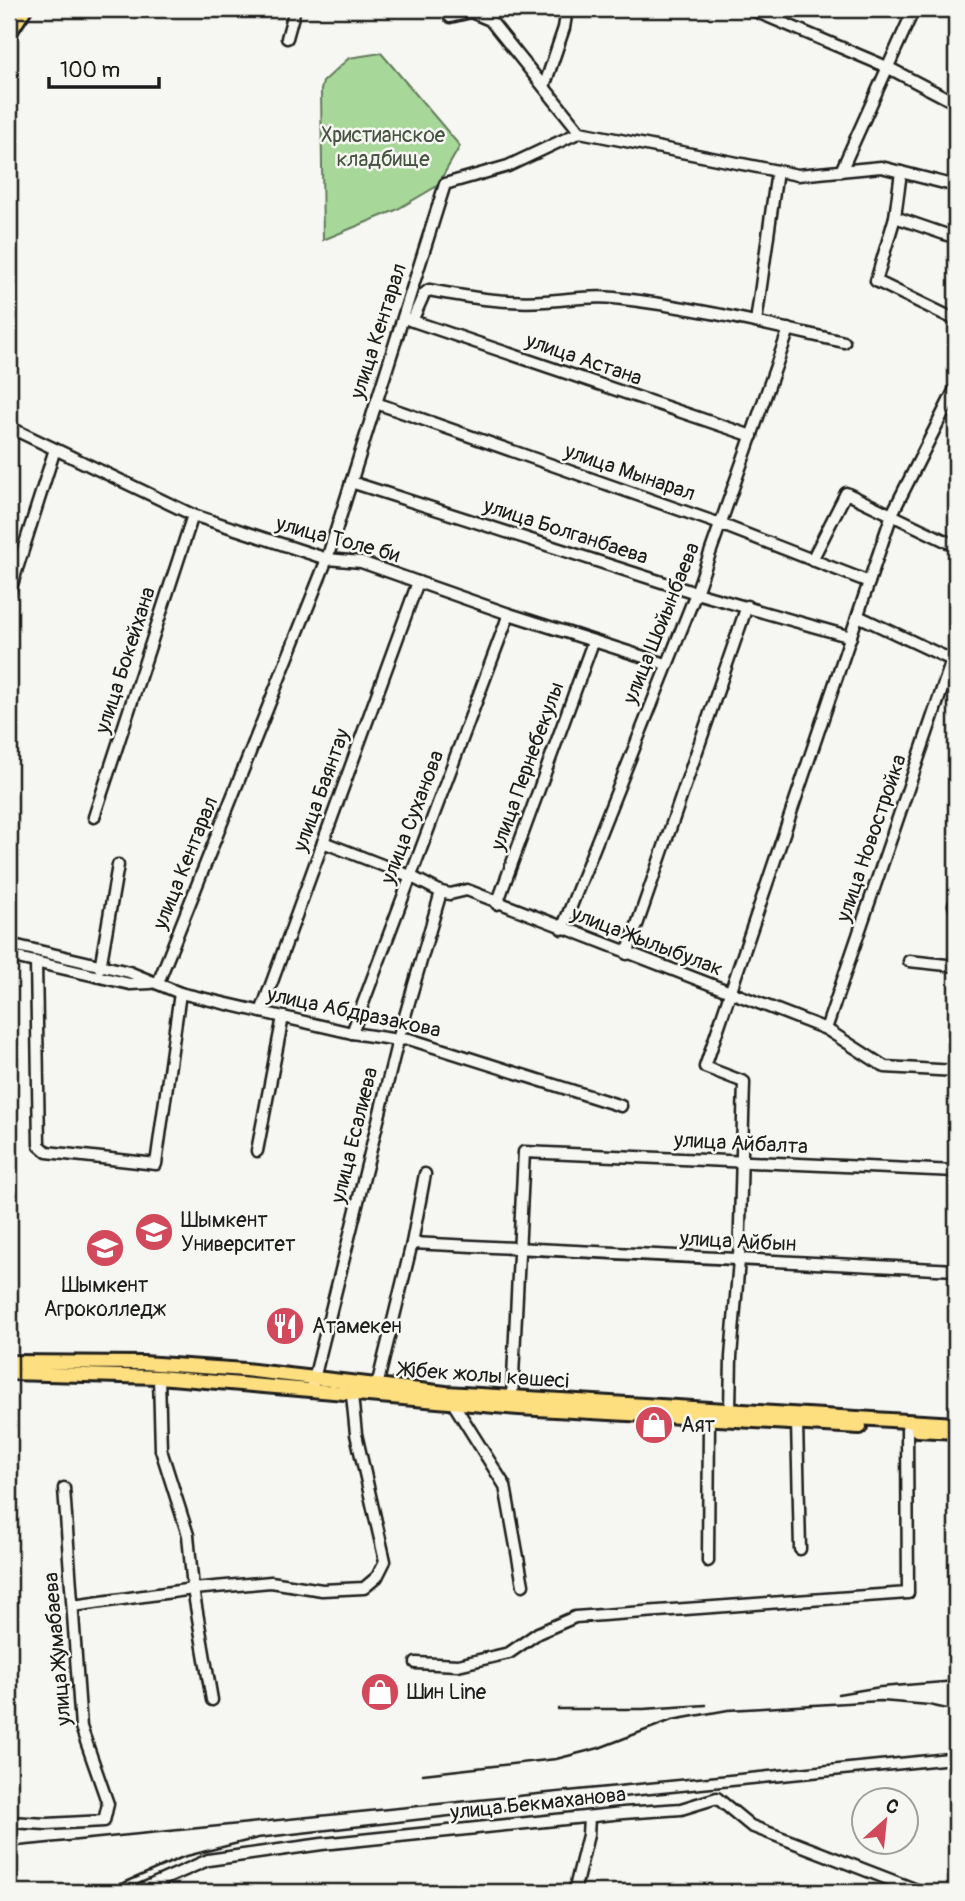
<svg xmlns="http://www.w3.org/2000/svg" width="965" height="1901" font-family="Pangolin,sans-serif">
  <rect width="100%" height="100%" fill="#f6f6f2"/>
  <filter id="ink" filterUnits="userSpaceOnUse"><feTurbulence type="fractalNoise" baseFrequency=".0143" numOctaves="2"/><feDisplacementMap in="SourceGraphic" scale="14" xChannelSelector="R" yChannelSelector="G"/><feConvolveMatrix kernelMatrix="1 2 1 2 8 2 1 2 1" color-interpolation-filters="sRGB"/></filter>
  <g filter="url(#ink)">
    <polygon fill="#a7d899" stroke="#627a5a" stroke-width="2" points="381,53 460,146 437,186 396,210 323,240 321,90 323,82 349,58"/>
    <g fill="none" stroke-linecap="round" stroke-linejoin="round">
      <g stroke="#1c1c1c" stroke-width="15">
        <g id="minor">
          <polyline points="453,9 450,17 471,12 490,20 580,132"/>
          <polyline points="750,9 887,67 956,103"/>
          <polyline points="287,38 295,9"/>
          <polyline points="544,87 564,28 567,9"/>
          <polyline points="841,171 914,9"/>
          <polyline points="901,172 895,217 876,281 956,320"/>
          <polyline points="895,217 956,238"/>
          <polyline points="407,319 752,436"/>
          <path d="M412 321 424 294 429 290C467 297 506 304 545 301 569 300 590 295 614 298 691 306 768 325 844 342"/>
          <polyline points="756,322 777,171"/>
          <polyline points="376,403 720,524 869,582"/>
          <polyline points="9,427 193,515 327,559 361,562 509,614 666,664"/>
          <polyline points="351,482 696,593 851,637"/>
          <polyline points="812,560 846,493 956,546"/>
          <polyline points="9,594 55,449"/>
          <polyline points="858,616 956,662"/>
          <polyline points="94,817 193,515"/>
          <polyline points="323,842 410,876 441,892 450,894 467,890 826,1029 885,1067 956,1071"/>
          <polyline points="956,900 954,905 956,911"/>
          <polyline points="497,904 593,642"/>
          <polyline points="562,929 696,593 789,329"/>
          <polyline points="9,944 129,972 180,993 352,1033 398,1040 409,1039 621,1106"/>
          <polyline points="627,954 747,606"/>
          <polyline points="9,956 130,984 151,983"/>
          <polyline points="909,961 956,966"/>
          <polyline points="36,962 39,1145 47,1152 156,1164 180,993"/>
          <polyline points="100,968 118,865"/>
          <polyline points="158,983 327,559 445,184 508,166 580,132 798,175 881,167 956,186"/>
          <polyline points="261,1012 418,582"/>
          <polyline points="826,1029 952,660"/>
          <polyline points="352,1033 509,614"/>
          <polyline points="257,1151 283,1017"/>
          <polyline points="412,1243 956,1270"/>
          <polyline points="159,1377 161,1450 188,1535 193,1589 212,1700"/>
          <polyline points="313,1383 398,1040 441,892"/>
          <polyline points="377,1386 412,1243 425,1174"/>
          <polyline points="512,1397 524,1152 956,1171"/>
          <polyline points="453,1403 505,1486 523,1585"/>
          <polyline points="730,1410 731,1357 739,1260 744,1082 705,1067 892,514 956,387"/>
          <polyline points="797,1423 800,1549"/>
          <polyline points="708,1561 709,1419"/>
          <polyline points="73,1606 193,1589 271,1582 322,1590 364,1588 377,1577 385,1561 356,1434 352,1395"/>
          <polyline points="416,1663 458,1665 509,1653 538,1633 575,1617 908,1593 907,1429"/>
          <polyline points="9,1822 47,1824 104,1821 108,1804 81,1727 64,1488"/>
          <polyline points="142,1889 208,1860 322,1844 623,1813 681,1809 717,1798 751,1826 922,1892"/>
          <polyline points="574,1892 588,1835 589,1817"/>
        </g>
      </g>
      <g stroke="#1c1c1c" stroke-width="18">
        <g id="major">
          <polyline points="9,34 25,9"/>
          <polyline points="9,1362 143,1363 245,1370 446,1393 956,1424"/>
          <polyline points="9,1373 159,1377 519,1408 860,1427"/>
          <polyline points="917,1430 956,1432"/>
        </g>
      </g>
      <use href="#minor" stroke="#f6f6f2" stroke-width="10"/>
      <use href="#major" stroke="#fedf80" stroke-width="12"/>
      <g stroke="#1c1c1c" stroke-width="2.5">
        <polyline points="838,1694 880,1687 956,1681"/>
        <polyline points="558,1709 643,1709 706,1705"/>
        <polyline points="423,1774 556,1759 599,1748 672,1720 728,1710 881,1701 929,1705 956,1711"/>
        <polyline points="9,1847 956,1752"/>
        <polyline points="103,1892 183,1857 258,1838 572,1802 956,1764"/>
      </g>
    </g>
  </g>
  <defs>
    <g id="university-disc" transform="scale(2.0125)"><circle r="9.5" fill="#d1495b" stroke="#f6f6f2"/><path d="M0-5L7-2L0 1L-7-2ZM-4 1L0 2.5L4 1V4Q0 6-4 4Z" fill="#fff"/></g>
    <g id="restaurant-disc" transform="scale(2.0125)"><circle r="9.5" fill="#d1495b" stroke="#f6f6f2"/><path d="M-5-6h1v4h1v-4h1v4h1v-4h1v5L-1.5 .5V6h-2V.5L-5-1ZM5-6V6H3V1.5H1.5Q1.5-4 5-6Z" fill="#fff"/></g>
    <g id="shop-disc" transform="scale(2.0125)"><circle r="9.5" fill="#d1495b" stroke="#f6f6f2"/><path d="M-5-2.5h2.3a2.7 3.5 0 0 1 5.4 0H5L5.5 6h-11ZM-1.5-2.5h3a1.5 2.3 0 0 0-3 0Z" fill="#fff"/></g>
  </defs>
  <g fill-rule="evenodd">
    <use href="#university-disc" x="154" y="1232"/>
    <use href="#university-disc" x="105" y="1248"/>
    <use href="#restaurant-disc" x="285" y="1326"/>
    <use href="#shop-disc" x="654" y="1425"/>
    <use href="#shop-disc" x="380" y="1692"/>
  </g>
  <g text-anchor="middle" stroke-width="5" stroke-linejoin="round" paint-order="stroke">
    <g font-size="21" fill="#465442" stroke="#f6f6f2">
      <text x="383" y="142">Христианское<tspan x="383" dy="24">кладбище</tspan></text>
    </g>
    <g font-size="21" fill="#1c1c1c" stroke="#f6f6f2">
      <text transform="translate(378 331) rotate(-72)" y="7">улица Кентарал</text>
      <text transform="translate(584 359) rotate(19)" y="7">улица Астана</text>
      <text transform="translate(630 472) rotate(19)" y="7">улица Мынарал</text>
      <text transform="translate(566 531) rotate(18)" y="7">улица Болганбаева</text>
      <text transform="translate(338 539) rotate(15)" y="7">улица Толе би</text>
      <text transform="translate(661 623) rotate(-68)" y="7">улица Шойынбаева</text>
      <text transform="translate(125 660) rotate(-72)" y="7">улица Бокейхана</text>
      <text transform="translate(527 766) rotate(-70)" y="7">улица Пернебекулы</text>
      <text transform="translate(321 790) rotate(-70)" y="7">улица Баянтау</text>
      <text transform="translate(412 817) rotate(-69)" y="7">улица Суханова</text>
      <text transform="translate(871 838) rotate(-71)" y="7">улица Новостройка</text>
      <text transform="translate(185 863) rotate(-68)" y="7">улица Кентарал</text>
      <text transform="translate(647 941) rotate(21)" y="7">улица Жылыбулак</text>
      <text transform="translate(354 1012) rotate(12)" y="7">улица Абдразакова</text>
      <text transform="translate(354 1135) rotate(-76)" y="7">улица Есалиева</text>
      <text transform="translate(741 1143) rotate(3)" y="7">улица Айбалта</text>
      <text transform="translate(738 1241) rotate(3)" y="7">улица Айбын</text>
      <text transform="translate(484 1375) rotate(4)" y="7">Жібек жолы көшесі</text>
      <text transform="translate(57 1649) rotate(-95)" y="7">улица Жумабаева</text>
      <text transform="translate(538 1803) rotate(-6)" y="7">улица Бекмаханова</text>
    </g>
    <g font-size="21" fill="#1c1c1c" stroke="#f6f6f2" text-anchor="start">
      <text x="181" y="1227">Шымкент<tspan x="181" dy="24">Университет</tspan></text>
      <text x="105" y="1292" text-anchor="middle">Шымкент<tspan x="105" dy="24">Агроколледж</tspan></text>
      <text x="312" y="1333">Атамекен</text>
      <text x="681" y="1432">Аят</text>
      <text x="407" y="1699">Шин Line</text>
    </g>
  </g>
  <rect width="965" height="1901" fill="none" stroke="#f6f6f2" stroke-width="35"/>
  <rect x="18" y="18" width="930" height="1866" fill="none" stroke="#1c1c1c" stroke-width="2.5" filter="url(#ink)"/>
  <g transform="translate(885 1821) rotate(27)"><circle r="33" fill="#f6f6f2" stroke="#9f9f9c" stroke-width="2"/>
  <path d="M0-5L12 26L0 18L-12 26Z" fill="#d1495b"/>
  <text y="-10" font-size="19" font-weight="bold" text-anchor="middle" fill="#1c1c1c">С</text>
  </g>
  <path d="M49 77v10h110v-10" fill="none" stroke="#1c1c1c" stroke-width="3.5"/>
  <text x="60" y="77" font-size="21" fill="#1c1c1c" stroke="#f6f6f2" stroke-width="5" paint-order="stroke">100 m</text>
</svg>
